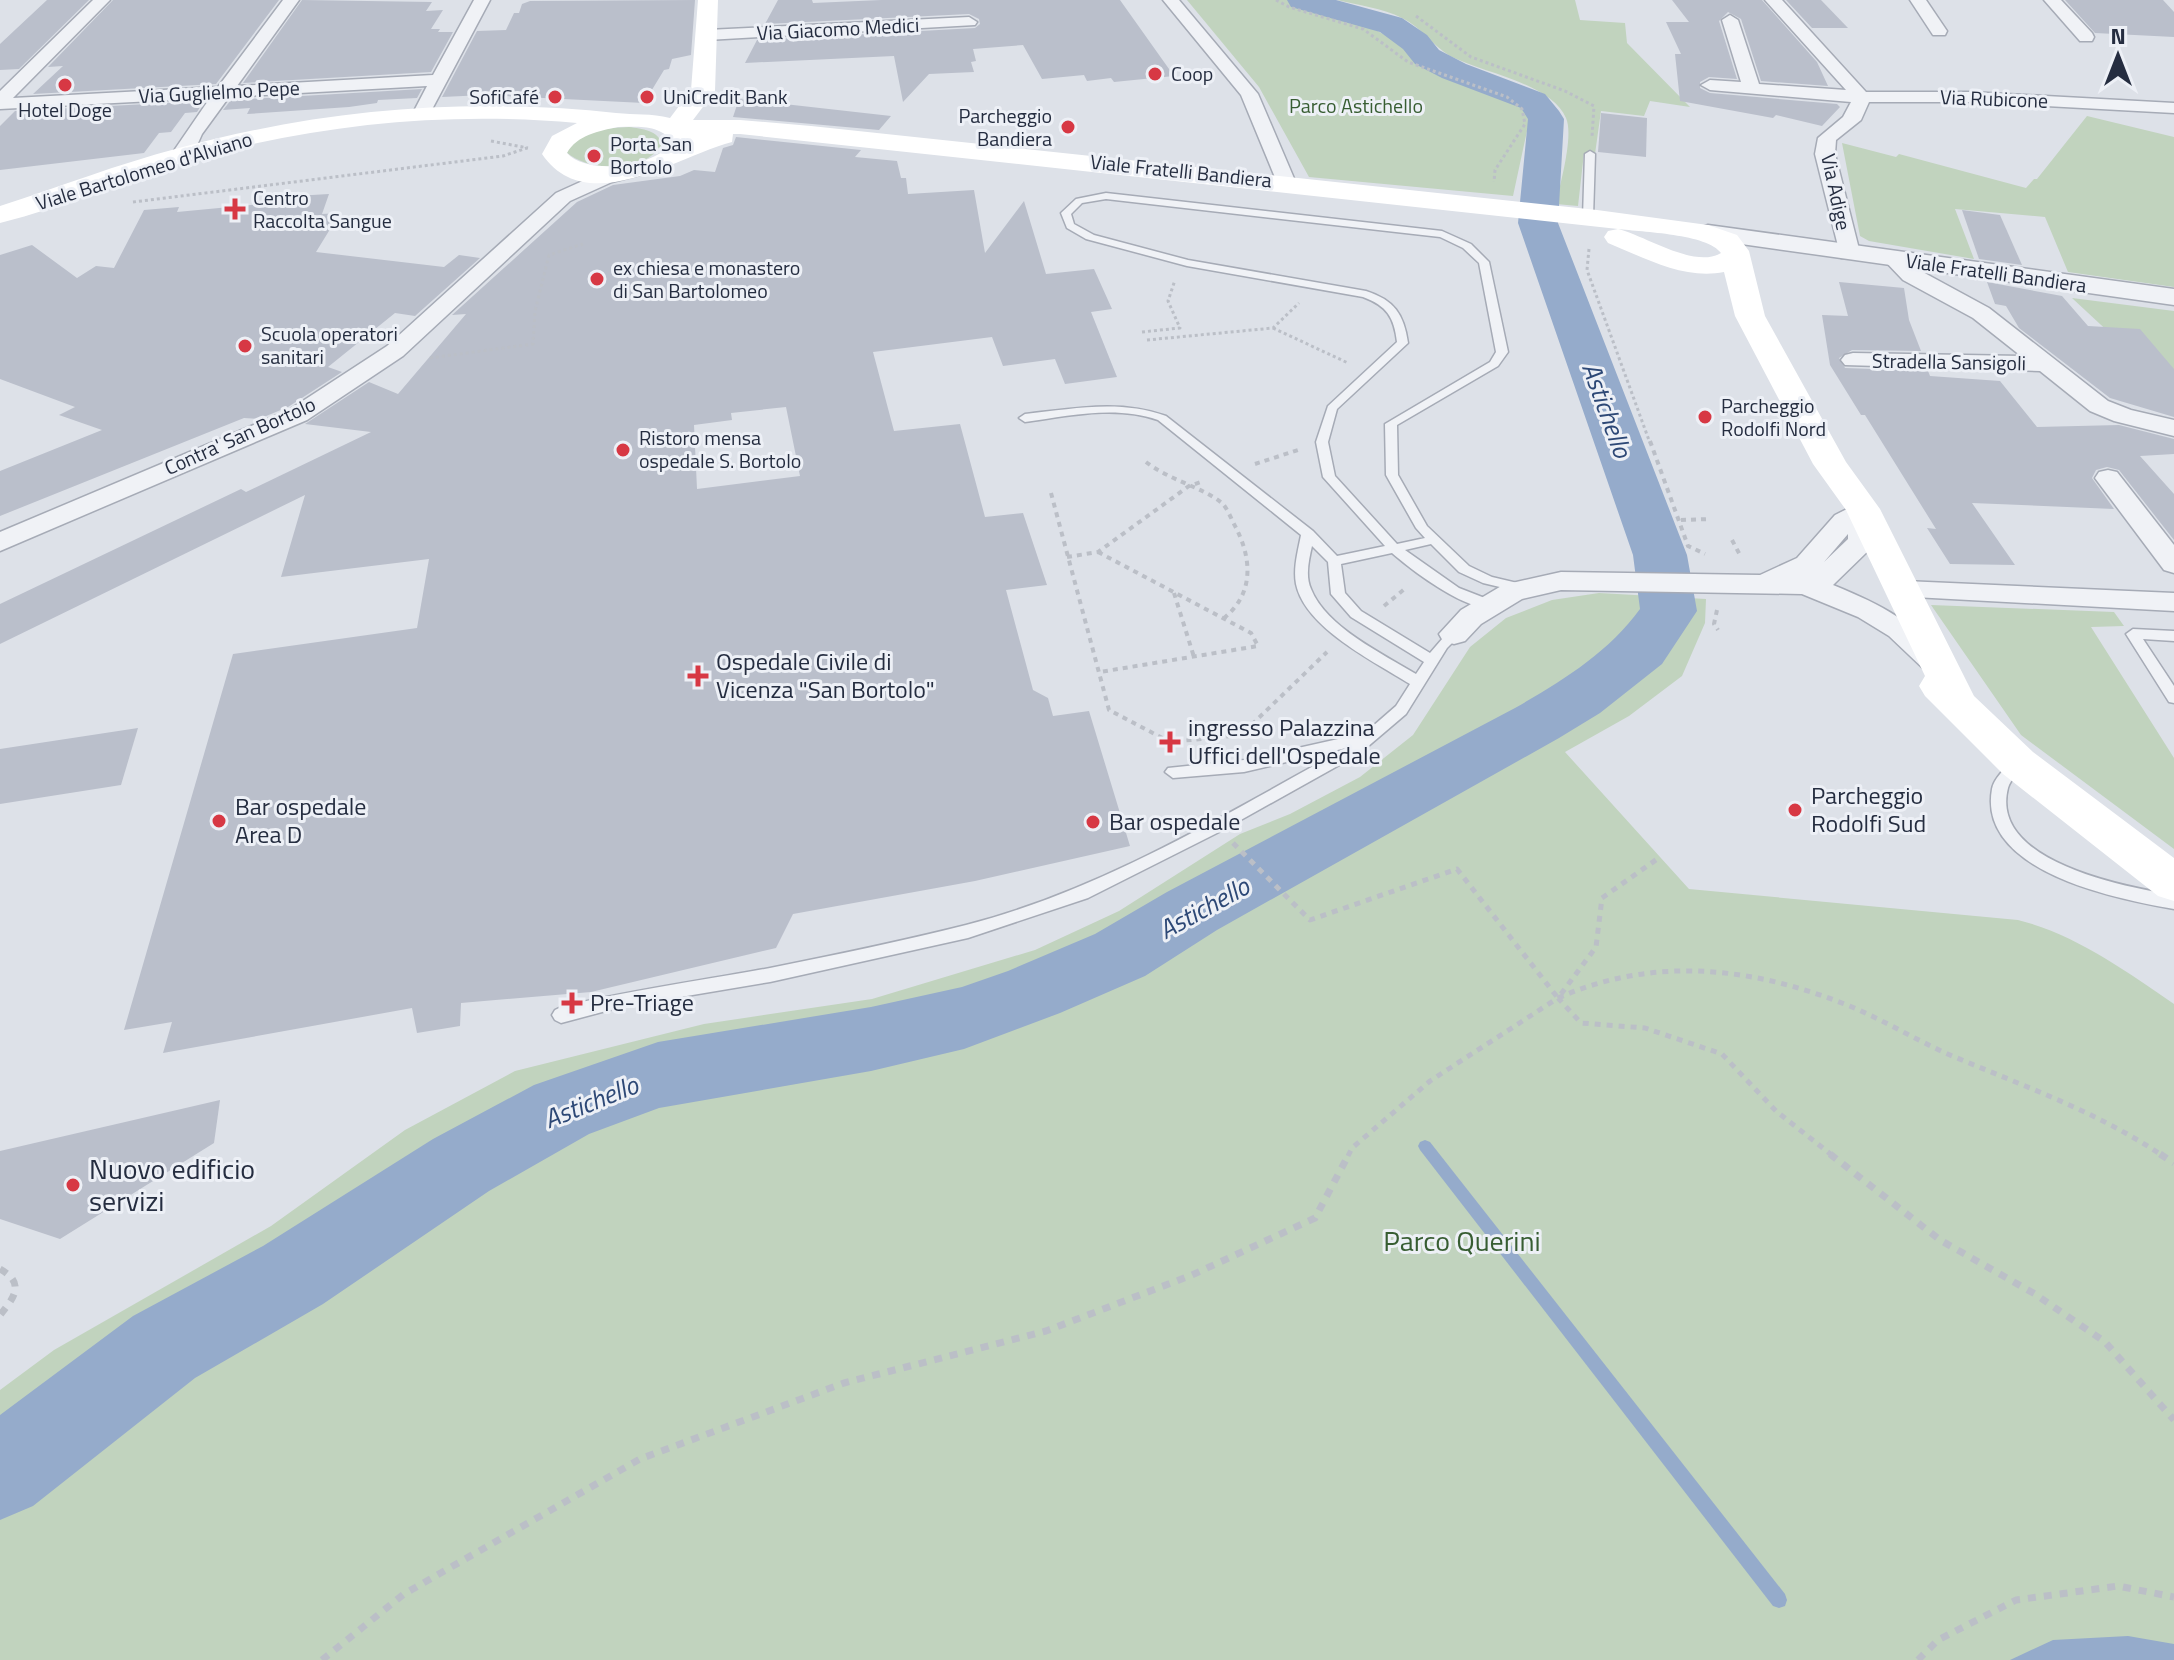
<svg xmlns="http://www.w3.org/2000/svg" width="2174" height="1660" font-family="'Titillium Web',sans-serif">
  <rect width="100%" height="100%" fill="#dde1e8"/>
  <g fill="#c1d3be">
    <polygon points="1187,0 1289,0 1362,22 1397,42 1419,63 1511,96 1528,107 1530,117 1513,196 1309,177 1259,87"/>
    <path d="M1337 0H1575L1580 20 1625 23 1627 43 1690 107 1650 101 1644 116 1601 111 1595 154 1584 153 1578 206 1556 204C1560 184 1574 136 1566 118 1551 83 1483 73 1450 56 1433 46 1421 27 1402 18 1383 8 1357 5 1337 0Z"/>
    <polygon points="2087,116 2174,137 2174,287 2068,272 2045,217 1955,209 1974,259 1869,241 1860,236 1842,143 1896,157 1899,154 2026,188 2034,179 2037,179"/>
    <path d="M629 127C642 129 658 130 662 144 645 174 588 172 566 152 572 130 609 128 629 127Z"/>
    <polygon points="2072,298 2174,311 2174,388 2169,388"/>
    <path d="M1599 593 1706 599 1705 623 1682 676 1629 716 1565 752 1689 889 2018 920C2075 934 2126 971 2174 1004V1660H0V1390L54 1350 271 1226 405 1130 515 1071 704 1024 872 999 1035 950 1119 911 1240 834 1290 814 1360 777 1413 735 1470 647 1506 618 1552 600Z"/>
    <polygon points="1931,605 2114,612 2124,626 2091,627 2174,758 2174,849 2021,735"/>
  </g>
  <polygon fill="#95abcb" points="2128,1636 2174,1644 2174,1660 2010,1660 2053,1640"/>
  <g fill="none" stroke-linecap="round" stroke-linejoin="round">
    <polygon fill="#95abcb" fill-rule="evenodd" points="1425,1140 1430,1142 1785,1594 1787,1600 1785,1606 1779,1608 1773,1606 1420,1150 1418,1146 1420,1142"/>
    <path fill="#95abcb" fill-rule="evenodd" d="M1287 0H1336L1402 18 1427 35 1439 50 1466 64 1545 94 1559 111 1564 119 1558 223 1687 555 1697 611 1662 664 1600 713 1559 738 1217 930 1145 976 1060 1013 964 1049 871 1071 659 1108 589 1134 489 1191 323 1304 195 1378 33 1506 0 1520V1415L133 1316 263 1246 433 1139 534 1085 658 1042 871 1007 962 987 1008 971 1095 934 1167 892 1515 708C1562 681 1608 653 1640 609L1633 555 1518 223 1528 119 1521 108 1442 78 1415 64 1403 49 1380 32 1291 7Z"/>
  </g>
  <g fill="#babfcb" fill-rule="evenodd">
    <polygon points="47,0 89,0 19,69 0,70 0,44"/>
    <polygon points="113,0 279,0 216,84 33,94 63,66 48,67"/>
    <polygon points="302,0 432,2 426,11 443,10 431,29 440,29 438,32 453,32 431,72 243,83"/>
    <polygon points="695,0 691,55 672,59 669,69 664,70 644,103 484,95 442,97 477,31 506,30 514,13 519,13 522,4 530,1"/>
    <polygon points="778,0 812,0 813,3 881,0 1120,0 1174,76 1114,82 1111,78 1087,81 1084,75 1042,79 1023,45 973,49 976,61 971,62 974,72 929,74 903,102 894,56 745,63 757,40 975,28 980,24 979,19 969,14 765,24"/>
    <polygon points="1672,0 1762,0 1817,62 1828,86 1761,81 1741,19 1728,12 1719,21 1737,79 1709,77 1700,82 1700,88 1710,93 1837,104 1840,107 1822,126 1776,115 1773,118 1680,101 1675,54 1681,54 1666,22 1689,22"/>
    <polygon points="1786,0 1821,0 1848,28 1812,28"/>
    <polygon points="2065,0 2163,0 2174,12 2174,37 2095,33"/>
    <polygon points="422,89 417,98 378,100 377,103 349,107 247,114 250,108 223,110 231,100"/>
    <polygon points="739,99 891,116 879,130 733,117"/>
    <polygon points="204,101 197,112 185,113 171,132 159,133 144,153 0,170 0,126 15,111"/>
    <polygon points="1601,113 1647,118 1646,157 1598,152"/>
    <path d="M736 137 861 150 855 157 897 161 901 178H906L908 194 974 190 985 253 1024 201 1046 274 1094 269 1112 309 1091 312 1117 377 1065 384 1055 359 1003 366 992 337 873 352 894 431 960 424 985 517 1023 513 1047 585 1006 590 1033 690 1048 698 1053 716 1089 711 1130 846 975 881 793 914 776 948 591 992 461 1003 460 1026 417 1033 412 1008 163 1053 172 1022 124 1030 233 654 417 628 429 559 281 577 305 495 0 644V604L241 489 246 492 371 432 305 424 369 382 398 394 466 314 452 315 577 202 613 185 680 176 694 170 715 172 723 148 733 145ZM786 407 800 476 697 489 694 425 732 420 731 413Z"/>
    <polygon points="329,194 322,214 340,213 316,252 444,267 459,255 480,258 415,316 395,313 328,367 342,372 288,407 259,419 244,418 0,516 0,471 102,430 59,415 75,407 0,379 0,255 32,245 77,278 96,266 114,268 144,210 179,207 177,212 293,201 295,196"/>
    <polygon points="1962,210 2000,215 2022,265 1979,259"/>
    <polygon points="1839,282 1904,288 1909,320 1921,351 1852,350 1839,358 1845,368 1928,371 1930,376 2000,381 2037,427 2119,425 2174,439 2174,454 2140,456 2174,494 2174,540 2119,470 2107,467 2096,470 2092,478 2114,509 1972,503 2015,565 1950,564 1927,528 1936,529 1865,415 1861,415 1830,365 1822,315 1848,316"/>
    <polygon points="1987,282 2062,296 2088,326 2140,329 2174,369 2174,417 2110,398 2019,328 2006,306 1995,304"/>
    <polygon points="138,728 121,785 0,804 0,749"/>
    <polygon points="220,1100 214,1143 60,1239 0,1219 0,1151"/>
  </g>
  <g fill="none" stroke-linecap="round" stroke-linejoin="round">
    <g stroke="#a6abb6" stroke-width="3">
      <g id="service">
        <polygon points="1590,151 1595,154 1593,217 1588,220 1583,217 1585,154"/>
        <path d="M1106 193 1442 231 1471 244 1489 262 1508 352 1498 366 1397 425 1398 475 1427 526 1469 566 1492 577 1530 586V592L1525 593 1483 583 1459 572 1431 544 1405 550 1459 588 1495 602 1497 605 1495 608C1466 612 1413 571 1392 553L1341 564 1345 593 1361 611 1430 653 1449 631H1459L1461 634 1447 648 1406 714 1359 754 1223 830 1088 898 968 938 770 982 621 1007 561 1023 555 1020 552 1015 555 1010 561 1007C630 990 700 981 770 968 835 955 902 941 966 925 1102 890 1224 815 1346 748L1244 772 1173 778 1165 772 1168 768 1244 760 1365 733 1396 706 1410 684C1375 662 1305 628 1296 584 1293 568 1298 551 1301 535L1158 420C1115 405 1069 416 1025 422L1019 418 1025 414C1073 409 1119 399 1166 416L1313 531 1337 556 1385 546 1323 477 1316 442 1328 406 1397 342C1394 317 1387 306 1363 297L1187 266 1086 239 1067 228 1061 213 1076 199ZM1106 199 1440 237 1463 248 1479 263 1496 352 1490 362 1385 424 1386 475 1416 528 1425 538 1397 544 1335 476 1328 442 1337 409 1408 343C1404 314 1394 300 1366 291L1188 260 1094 235 1074 224 1071 214 1082 203ZM1312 546 1328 562 1331 594 1351 617 1424 662 1416 674C1383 654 1326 627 1311 589 1305 576 1309 559 1312 546Z"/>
        <polygon points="2133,629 2174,631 2174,641 2143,639 2174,686 2174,703 2169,702 2126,634"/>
        <path d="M2018 757 2026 763C2021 771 2010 779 2008 788 1989 862 2126 887 2174 895V909C2117 899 1977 872 1992 789 1994 778 2006 768 2013 759Z"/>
      </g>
    </g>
    <g stroke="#a6abb6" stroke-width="3">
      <g id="minor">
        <polygon points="93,0 110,0 13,98 218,87 283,0 299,0 237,86 433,75 474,0 490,0 429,115 423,116 414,111 427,86 229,97 202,134 191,159 177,159 173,152 210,98 0,109 0,91"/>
        <polygon points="1163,0 1179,0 1258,94 1296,183 1293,187 1279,187 1241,95"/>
        <polygon points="1765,0 1782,0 1866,92 1970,92 2174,103 2174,113 1970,102 1869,102 1861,120 1836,140 1835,154 1860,253 1857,258 1841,258 1815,154 1818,138 1843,117 1851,102 1710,90 1701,85 1710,80 1741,82 1722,20 1730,15 1738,20 1759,84 1846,90"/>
        <polygon points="1910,0 1926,0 1947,31 1945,35 1933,35"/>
        <polygon points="2044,0 2061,0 2092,33 2094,37 2092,41 2080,41"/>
        <polygon points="969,17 977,22 975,25 707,40 699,35 707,30"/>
        <polygon points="632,165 639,167 642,171 639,175 612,182 570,201 403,356 307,420 0,551 0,532 289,410 387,346 556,193 598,174"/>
        <polygon points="1894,253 1902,254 1919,270 1989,308 2108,401 2131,410 2174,420 2174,436 2114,421 2090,411 2040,371 1845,365 1841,360 1845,355 1853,353 2021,356 1973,318 1903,280 1883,259"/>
        <polygon points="2108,470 2117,472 2174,545 2174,573 2164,570 2095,478 2099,472"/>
        <path d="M1863 501 1873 503 1876 509 1868 518 1877 537 1869 550 1833 585C1887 607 1907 620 1950 659L1954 666 1950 673 1939 676 1928 673 1889 636 1858 617 1802 594 1561 590 1522 599 1481 624 1465 641 1454 644 1443 641 1439 634 1461 610 1503 585 1561 572 1760 575 1797 558 1835 515ZM1848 534V539L1824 562Z"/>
        <polygon points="1905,581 2174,593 2174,611 1895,596 1891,590 1895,584"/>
      </g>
    </g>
    <g stroke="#a6abb6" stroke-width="3">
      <polygon id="tertiary" points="1708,225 2174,289 2174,305 1699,238 1695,233 1699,228"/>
    </g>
    <g stroke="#bbbfc7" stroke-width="3" stroke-dasharray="3 3" stroke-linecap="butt">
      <polyline points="1276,0 1289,7 1363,29 1408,62 1507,97 1522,109 1525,124 1495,170 1494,182"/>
      <polyline points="1416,16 1471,57 1565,91 1594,106 1592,137"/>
      <polyline points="491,141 528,148"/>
      <polyline points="133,202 503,156 527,148"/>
      <polyline points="1589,249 1587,270 1650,443"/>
      <polyline points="1273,328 1348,363"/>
      <polyline points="1142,332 1180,328 1168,301 1175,280"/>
      <polyline points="1147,340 1273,328 1299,303"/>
      <polyline points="430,358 533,344 535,311 549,255 583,244"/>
    </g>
    <g stroke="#bbbfc7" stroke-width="4" stroke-dasharray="5 5" stroke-linecap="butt">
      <polyline points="1650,441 1688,546 1705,554"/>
      <polygon points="782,460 783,466 777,466 776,461"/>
      <path d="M1146 462C1169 480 1202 487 1222 503 1227 508 1231 518 1234 524 1252 557 1255 593 1224 618"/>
      <polyline points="1255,464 1298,450"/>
      <polyline points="1051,493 1109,710 1170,742 1241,735 1327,652"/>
      <polyline points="1681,520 1710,519"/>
      <polyline points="1732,540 1740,555"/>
      <polyline points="1098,552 1251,633 1258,646 1100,672"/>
      <polyline points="1067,557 1098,552 1189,486 1204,481"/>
      <polyline points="1174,593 1194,657"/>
      <polyline points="1384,606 1407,587"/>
      <polyline points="1717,610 1714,624 1718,630"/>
    </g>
    <g stroke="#bbbfc7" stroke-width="5" stroke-dasharray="6 6" stroke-linecap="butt">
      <polyline points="1233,843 1310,920 1457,869 1558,998"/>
      <polyline points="1561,994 1596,947 1602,898 1660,857"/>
      <path d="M1558 998C1656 955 1754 967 1852 1007 1885 1021 1916 1040 1950 1055 2023 1086 2096 1111 2163 1156"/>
      <polyline points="1348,1156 1352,1148 1430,1081 1558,998 1581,1023 1645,1028 1722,1054 1776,1111 1833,1156"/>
    </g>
    <g stroke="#bbbfc7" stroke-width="7" stroke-dasharray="8 8" stroke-linecap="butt">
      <polyline points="1830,1154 1940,1240 2035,1294 2105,1342 2174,1420"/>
      <polyline points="2160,1154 2174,1163"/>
      <path d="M0 1269C25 1283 15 1297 0 1315"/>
      <polyline points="322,1660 404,1594 640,1459 844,1383 1046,1331 1192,1275 1315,1218 1349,1154"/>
      <polyline points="1918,1660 1938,1640 2016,1600 2118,1586 2174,1597"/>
    </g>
    <use href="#service" fill="#f0f2f6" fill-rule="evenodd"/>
    <use href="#minor" fill="#f0f2f6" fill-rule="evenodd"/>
    <use href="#tertiary" fill="#f0f2f6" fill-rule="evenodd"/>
    <path fill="#fff" fill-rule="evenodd" d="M698 0H718L715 91 693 120H740L811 126 1597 210 1708 225 1737 235 1749 251 1765 316 1846 462 1880 509 1974 696 2033 752 2174 858V901L2158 896 2003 774 1925 696 1919 686 1925 676 1846 510 1813 464 1735 316 1724 272C1684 280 1645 258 1608 243L1604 237 1608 231 1618 229 740 134H733L732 142C677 156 587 220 542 154L552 136 577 123C448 111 315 124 191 160 127 179 65 207 0 223V206C59 187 118 164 179 148 323 109 468 97 616 113 635 115 651 113 670 118L691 90ZM618 127C637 127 660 124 672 142 657 167 587 176 567 153 577 135 599 131 618 127ZM1618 229C1642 232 1708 234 1721 253 1695 269 1646 236 1618 229Z"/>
  </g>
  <g fill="#d73844" stroke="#edf0f6" stroke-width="3">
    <circle cx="1155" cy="74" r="8"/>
    <circle cx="65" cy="85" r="8"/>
    <circle cx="555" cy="97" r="8"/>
    <circle cx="647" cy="97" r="8"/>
    <circle cx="1068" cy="127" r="8"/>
    <circle cx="594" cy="156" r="8"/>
    <path d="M231 197h8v8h8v8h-8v8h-8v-8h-8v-8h8z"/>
    <circle cx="597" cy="279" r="8"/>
    <circle cx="245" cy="346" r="8"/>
    <circle cx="1705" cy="417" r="8"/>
    <circle cx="623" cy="450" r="8"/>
    <path d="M694 664h8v8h8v8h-8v8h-8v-8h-8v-8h8z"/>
    <path d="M1166 730h8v8h8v8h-8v8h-8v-8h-8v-8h8z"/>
    <circle cx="1795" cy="810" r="8"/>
    <circle cx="219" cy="821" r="8"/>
    <circle cx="1093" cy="822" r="8"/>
    <path d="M568 991h8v8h8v8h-8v8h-8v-8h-8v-8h8z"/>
    <circle cx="73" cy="1185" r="8"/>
  </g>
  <g text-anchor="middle" stroke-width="6" stroke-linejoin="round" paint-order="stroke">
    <g font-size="20" fill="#252d40" stroke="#edf0f6">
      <text transform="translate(838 29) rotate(-3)" y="7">Via Giacomo Medici</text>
      <text transform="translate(219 92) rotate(-3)" y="7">Via Guglielmo Pepe</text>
      <text transform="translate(1994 99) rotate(2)" y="7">Via Rubicone</text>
      <text transform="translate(144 171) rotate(-17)" y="7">Viale Bartolomeo d'Alviano</text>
      <text transform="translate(1181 171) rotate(6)" y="7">Viale Fratelli Bandiera</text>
      <text transform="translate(1836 192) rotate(78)" y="7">Via Adige</text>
      <text transform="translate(1996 273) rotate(8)" y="7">Viale Fratelli Bandiera</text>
      <text transform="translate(1949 362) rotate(1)" y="7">Stradella Sansigoli</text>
      <text transform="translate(240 436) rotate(-24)" y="7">Contra' San Bortolo</text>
    </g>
    <g font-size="20" fill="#252d40" stroke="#edf0f6" text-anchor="start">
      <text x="1171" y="81">Coop</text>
      <text x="539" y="104" text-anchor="end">SofiCafé</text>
      <text x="663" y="104">UniCredit Bank</text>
      <text x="65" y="117" text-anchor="middle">Hotel Doge</text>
      <text x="1052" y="123" text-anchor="end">Parcheggio<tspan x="1052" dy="23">Bandiera</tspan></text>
      <text x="610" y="151">Porta San<tspan x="610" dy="23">Bortolo</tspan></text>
      <text x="253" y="205">Centro<tspan x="253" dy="23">Raccolta Sangue</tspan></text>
      <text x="613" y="275">ex chiesa e monastero<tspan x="613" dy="23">di San Bartolomeo</tspan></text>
      <text x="261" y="341">Scuola operatori<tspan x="261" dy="23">sanitari</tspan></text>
      <text x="1721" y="413">Parcheggio<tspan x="1721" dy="23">Rodolfi Nord</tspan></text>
      <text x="639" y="445">Ristoro mensa<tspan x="639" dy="23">ospedale S. Bortolo</tspan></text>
    </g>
    <g font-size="20" fill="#375d32" stroke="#edf0f6">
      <text x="1356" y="113">Parco Astichello</text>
    </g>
    <g font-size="24" fill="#252d40" stroke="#edf0f6" text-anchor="start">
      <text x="716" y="670">Ospedale Civile di<tspan x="716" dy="28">Vicenza "San Bortolo"</tspan></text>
      <text x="1188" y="736">ingresso Palazzina<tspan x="1188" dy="28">Uffici dell'Ospedale</tspan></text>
      <text x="1811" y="804">Parcheggio<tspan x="1811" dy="28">Rodolfi Sud</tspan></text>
      <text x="235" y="815">Bar ospedale<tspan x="235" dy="28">Area D</tspan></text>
      <text x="1109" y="830">Bar ospedale</text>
      <text x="590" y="1011">Pre-Triage</text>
    </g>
    <g font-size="26" font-style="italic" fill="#2d4876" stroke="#edf0f6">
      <text transform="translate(1607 410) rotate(70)" y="9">Astichello</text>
      <text transform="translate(1204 908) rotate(-29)" y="9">Astichello</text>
      <text transform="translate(591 1102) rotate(-22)" y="9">Astichello</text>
    </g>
    <g font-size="28" fill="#252d40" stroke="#edf0f6" text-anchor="start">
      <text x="89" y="1179">Nuovo edificio<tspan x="89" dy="32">servizi</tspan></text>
    </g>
    <g font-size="28" fill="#375d32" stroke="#edf0f6">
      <text x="1462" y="1251">Parco Querini</text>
    </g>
  </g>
  <g transform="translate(2118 56)" stroke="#edf0f6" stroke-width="6" paint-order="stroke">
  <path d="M0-6L14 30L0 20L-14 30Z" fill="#252d40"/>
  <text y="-12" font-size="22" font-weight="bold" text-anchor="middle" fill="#252d40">N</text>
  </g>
</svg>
